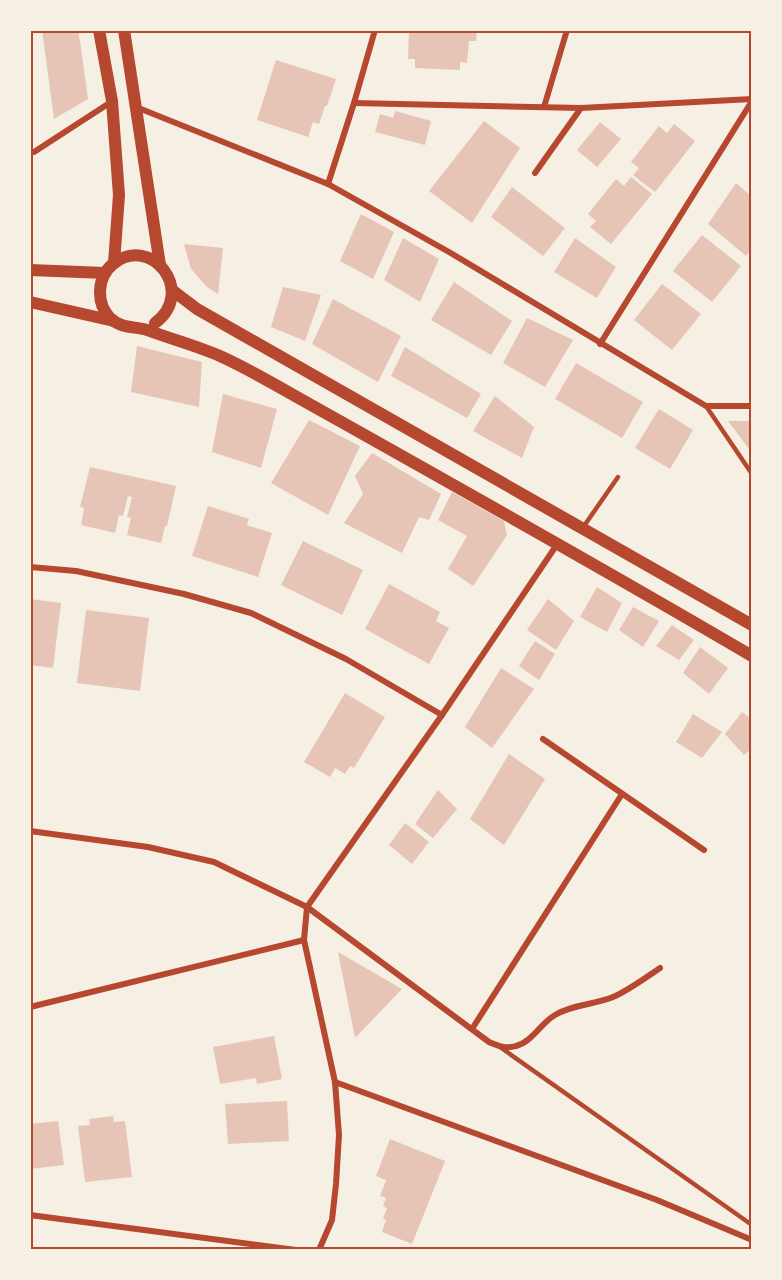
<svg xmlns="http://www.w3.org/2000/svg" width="782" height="1280" font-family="'Roboto Condensed',sans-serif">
  <rect width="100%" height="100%" fill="#f6efe4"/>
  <g fill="#e6c5b7">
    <polygon points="42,30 78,30 81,48 88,99 54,119"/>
    <polygon points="409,30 477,30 476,41 469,41 467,63 460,62 460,70 415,68 415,59 408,59"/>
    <polygon points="276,60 336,79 327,106 325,106 319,124 313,122 308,137 257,120"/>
    <polygon points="395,111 431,121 425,145 375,132 380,114 393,118"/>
    <polygon points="484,121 520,148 472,223 429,191"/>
    <polygon points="600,122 621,139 597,167 577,150"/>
    <polygon points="674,124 695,141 655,192 633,175 639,168 631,162 659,126 667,133"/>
    <polygon points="631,177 652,194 611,244 590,227 596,221 588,214 616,179 624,186"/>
    <polygon points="736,183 752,197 752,248 746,256 708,224"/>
    <polygon points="512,187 565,228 543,256 491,217"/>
    <polygon points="361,214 394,232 373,279 340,261"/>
    <polygon points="702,235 741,266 712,302 673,271"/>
    <polygon points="403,238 439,259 420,302 384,280"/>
    <polygon points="575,238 616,267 597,298 554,272"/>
    <polygon points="184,244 223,248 218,294 207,287 191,269"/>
    <polygon points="454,282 512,321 491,355 431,320"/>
    <polygon points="662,284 701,314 672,350 634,320"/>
    <polygon points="283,287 321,295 305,341 271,327"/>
    <polygon points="333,299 401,336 378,382 312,344"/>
    <polygon points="527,318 573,340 545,387 503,363"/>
    <polygon points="137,346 202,362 199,407 131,392"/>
    <polygon points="405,347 481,394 467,418 391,376"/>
    <polygon points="576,363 643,402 622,438 555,399"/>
    <polygon points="223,394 277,409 261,468 212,452"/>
    <polygon points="495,396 534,427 522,458 473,431"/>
    <polygon points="659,409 693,430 670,469 635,448"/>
    <polygon points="309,420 360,446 328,515 271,483"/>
    <polygon points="728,421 752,421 752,453"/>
    <polygon points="372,453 441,494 429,520 419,517 402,553 344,523 363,494 355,476"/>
    <polygon points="90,467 176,486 167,526 165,526 161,543 127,535 131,518 127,517 132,497 128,496 123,516 119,515 115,533 81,525 84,508 80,507"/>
    <polygon points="452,492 504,521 507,535 473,586 448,569 467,536 438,520"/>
    <polygon points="208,506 249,519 247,525 272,533 258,577 192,556"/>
    <polygon points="303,541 363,570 342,615 281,585"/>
    <polygon points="389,584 440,612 436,621 449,628 429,664 365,629"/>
    <polygon points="597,587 622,603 607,632 580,617"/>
    <polygon points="30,599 61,603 53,668 30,665"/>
    <polygon points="548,599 574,621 556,650 527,630"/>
    <polygon points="633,607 659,621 643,647 619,630"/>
    <polygon points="86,610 149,618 140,691 77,683"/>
    <polygon points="672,625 694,640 679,660 656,646"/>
    <polygon points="535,641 555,654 539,680 519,666"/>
    <polygon points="700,647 728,668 709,694 683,673"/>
    <polygon points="501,668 534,689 492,748 465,727"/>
    <polygon points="345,693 385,717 354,768 350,766 345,774 335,768 330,777 304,762"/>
    <polygon points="742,712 752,720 752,748 744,755 725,734"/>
    <polygon points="693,714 722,732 702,758 676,742"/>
    <polygon points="509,754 545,779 504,845 470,819"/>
    <polygon points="438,790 457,809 433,838 415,824"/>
    <polygon points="405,823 429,842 412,864 389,845"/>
    <polygon points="338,952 402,989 355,1038"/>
    <polygon points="274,1036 282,1079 257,1084 256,1078 220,1084 213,1047"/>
    <polygon points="287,1101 289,1141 228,1144 225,1104"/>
    <polygon points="113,1116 114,1122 125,1121 132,1177 85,1182 78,1126 90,1125 89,1119"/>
    <polygon points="58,1121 64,1165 30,1169 30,1124"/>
    <polygon points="390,1139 445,1161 412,1244 382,1232 386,1220 383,1219 387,1208 383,1206 386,1198 380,1196 386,1180 376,1176"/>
  </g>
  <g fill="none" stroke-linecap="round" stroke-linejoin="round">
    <g stroke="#b5482f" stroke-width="4.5">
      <polyline points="706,406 752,474"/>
      <polyline points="584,526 618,477"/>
      <polyline points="500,1047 752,1225"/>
    </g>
    <g stroke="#b5482f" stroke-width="6">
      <polyline points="354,103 581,108 752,99"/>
      <polyline points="136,107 328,184 449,252 706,406 752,406"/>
      <polyline points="544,107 567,30"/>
      <polyline points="30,152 34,152 111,102"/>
      <polyline points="535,173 581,108"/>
      <polyline points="328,184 354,103 375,30"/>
      <polyline points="600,344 752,101"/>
      <polyline points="30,567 76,571 184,594 251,613 346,659 442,715"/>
      <polyline points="543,739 704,850"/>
      <path d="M30 831 148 847 214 862 307 907 489 1042C498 1046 506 1049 516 1046 532 1042 541 1023 555 1015 573 1004 594 1005 613 997 629 990 645 978 660 968"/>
      <polyline points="30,1007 304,940"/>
      <polyline points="472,1029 622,794"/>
      <polyline points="335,1082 657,1200 752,1240"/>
      <polyline points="30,1215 296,1250"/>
      <polyline points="319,1250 332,1220 336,1184 339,1135 335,1082 304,940 307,907 442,715 558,543"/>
    </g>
    <g stroke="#b5482f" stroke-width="12">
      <polyline points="99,30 112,101 119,195 114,263"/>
      <polyline points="124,30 160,265"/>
      <polyline points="30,270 105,273"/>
      <polyline points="172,290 197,309 752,625"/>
      <polyline points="30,302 114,321"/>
      <path d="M155 323C197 292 151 233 113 264 97 277 96 302 109 317 121 329 133 326 147 330 171 339 197 346 220 356 249 369 277 386 304 401 454 485 604 569 752 656"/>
    </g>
  </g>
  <rect width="782" height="1280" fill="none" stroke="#f6efe4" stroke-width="63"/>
  <rect x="32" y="32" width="718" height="1216" fill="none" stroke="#b5482f" stroke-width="2"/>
</svg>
